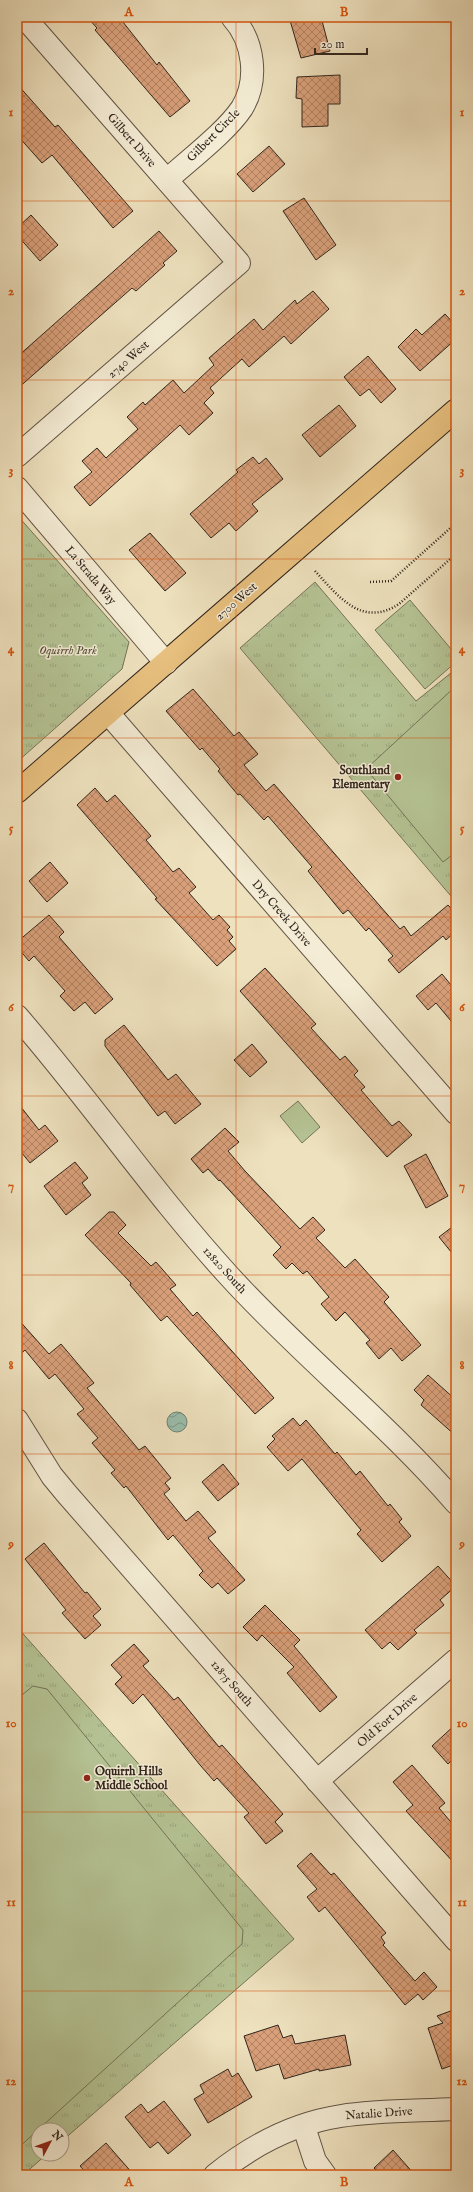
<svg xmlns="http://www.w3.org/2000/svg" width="473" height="2192" font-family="'IM FELL English',serif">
  <defs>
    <pattern id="grass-tufts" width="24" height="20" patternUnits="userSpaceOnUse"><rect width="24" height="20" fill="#b5c394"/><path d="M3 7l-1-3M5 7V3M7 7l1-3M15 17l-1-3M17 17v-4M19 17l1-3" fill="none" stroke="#9ca77f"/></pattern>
    <pattern id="water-waves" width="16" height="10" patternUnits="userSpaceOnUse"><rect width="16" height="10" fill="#9abead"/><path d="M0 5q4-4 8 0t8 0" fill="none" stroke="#7e9a8c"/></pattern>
    <pattern id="building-cross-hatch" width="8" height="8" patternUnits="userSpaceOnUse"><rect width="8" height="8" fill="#d9a07a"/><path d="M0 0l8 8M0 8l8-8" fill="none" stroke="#b18263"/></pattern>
  </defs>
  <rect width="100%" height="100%" fill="#eee1be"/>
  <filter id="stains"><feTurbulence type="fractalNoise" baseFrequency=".005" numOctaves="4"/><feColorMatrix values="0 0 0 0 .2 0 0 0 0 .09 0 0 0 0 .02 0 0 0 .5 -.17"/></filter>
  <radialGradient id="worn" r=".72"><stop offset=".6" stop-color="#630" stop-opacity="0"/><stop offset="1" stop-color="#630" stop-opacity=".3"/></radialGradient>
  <g fill="url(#grass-tufts)" stroke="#747458">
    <polygon points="17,515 129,642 122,669 17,762"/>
    <polygon points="315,582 416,701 456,669 456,902 240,648"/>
    <polygon points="410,600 456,655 456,662 425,689 375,630"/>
    <polygon points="17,1627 294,1939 62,2141 62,2130 38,2130 38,2154 47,2154 23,2175 17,2175"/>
  </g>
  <g fill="#b5c394" stroke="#747458">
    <polygon points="456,686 456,852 443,862 366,769"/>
    <polygon points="298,1101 320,1127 302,1143 280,1116"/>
    <polygon points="33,1686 47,1689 243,1930 242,1944 17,2149 17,1699"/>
  </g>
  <circle fill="url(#water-waves)" stroke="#708173" cx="177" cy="1422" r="10"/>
  <g fill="url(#building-cross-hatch)" stroke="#32251d">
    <polygon points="87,17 119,17 157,65 159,62 190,101 170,117 95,30 97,28"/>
    <polygon points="289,17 321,17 330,51 301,58"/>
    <polygon points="340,75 340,104 328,104 328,126 302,127 302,99 296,98 297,77"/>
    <polygon points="17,84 55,127 58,125 133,211 113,228 52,155 42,163 17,135"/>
    <polygon points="269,146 285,164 253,192 237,174"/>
    <polygon points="304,198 336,245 316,260 283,211"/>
    <polygon points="31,215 58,245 40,261 17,235 17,228"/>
    <polygon points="159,231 177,251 163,263 165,265 136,291 132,288 17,389 17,357"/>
    <polygon points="313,291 329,309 291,344 284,336 249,367 242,359 210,388 214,393 204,403 213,413 189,435 180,425 90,506 74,487 92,472 82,461 97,448 106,458 138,429 127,417 143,402 145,405 173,380 184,393 214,365 209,358 254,319 263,330 295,300 297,304"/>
    <polygon points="445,314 456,326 456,339 420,371 398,347 416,329 422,335"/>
    <polygon points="368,356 396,389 381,403 369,389 360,396 344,377"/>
    <polygon points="339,405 356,426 320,457 302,435"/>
    <polygon points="253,457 259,464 266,458 283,479 252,504 258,511 236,531 229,523 211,538 190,514 238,472 236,470"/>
    <polygon points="150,533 186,573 165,591 129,550"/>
    <polygon points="193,689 234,736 239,732 258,754 244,765 266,791 274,784 400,929 404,926 411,936 448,905 456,914 456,931 446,940 443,936 399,973 388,960 393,956 369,928 366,931 348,910 343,914 308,871 312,867 294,846 268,816 264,820 240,794 238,795 218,771 220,769 202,748 200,750 166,711"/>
    <polygon points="95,788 107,802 115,795 151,836 146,840 173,872 179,868 196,887 189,893 213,920 219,915 230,927 227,930 233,937 229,941 236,949 217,966 155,899 157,898 77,805"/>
    <polygon points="50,862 68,883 47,902 29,881"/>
    <polygon points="49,915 64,932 59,937 113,999 95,1014 85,1002 74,1011 60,996 65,991 34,956 29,961 17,947 17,942"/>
    <polygon points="265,968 316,1024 311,1028 340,1060 345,1056 358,1071 354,1075 365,1087 361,1090 392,1126 399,1121 412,1135 387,1157 240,991"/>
    <polygon points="442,974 456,991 456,1027 436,1003 428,1010 416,996"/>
    <polygon points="124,1025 168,1080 176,1074 201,1104 175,1124 165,1111 158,1116 105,1046 105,1040"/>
    <polygon points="252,1044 267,1062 250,1077 234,1060"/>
    <polygon points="17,1102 39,1130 45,1125 58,1141 30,1163 17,1147"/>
    <polygon points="225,1128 239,1142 228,1151 245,1171 300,1229 313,1217 325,1230 316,1238 345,1268 355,1259 389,1297 384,1302 421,1345 402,1361 391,1348 379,1359 366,1343 370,1340 345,1312 336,1321 321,1304 329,1297 307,1271 303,1274 292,1263 286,1269 273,1255 281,1247 220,1180 219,1181 208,1169 203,1173 191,1159"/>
    <polygon points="426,1154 448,1196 426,1208 404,1166"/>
    <polygon points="75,1162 88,1178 82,1183 91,1195 66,1215 44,1186"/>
    <polygon points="109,1212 114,1212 126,1225 118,1233 151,1266 156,1262 176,1285 170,1289 193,1316 197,1312 274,1398 255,1414 167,1316 161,1321 130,1285 131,1283 85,1235"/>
    <polygon points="456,1224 456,1258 439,1237"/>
    <polygon points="17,1318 49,1354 61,1344 94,1383 87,1388 139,1450 145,1446 171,1478 165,1483 170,1489 164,1494 186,1521 198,1511 216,1532 208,1538 245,1580 228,1594 218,1583 212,1588 199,1575 203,1571 173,1535 168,1540 126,1486 124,1488 111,1473 115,1470 92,1443 98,1438 77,1414 84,1409 55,1374 49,1379 25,1350 17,1357"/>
    <polygon points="428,1375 456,1400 456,1436 421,1405 424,1400 414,1390"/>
    <polygon points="293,1418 300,1426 306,1420 335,1454 337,1452 356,1475 360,1471 388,1506 390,1504 402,1519 399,1522 411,1536 382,1562 357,1534 361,1530 302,1459 288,1471 267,1447 275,1439 272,1436"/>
    <polygon points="223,1464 239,1484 218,1501 202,1482"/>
    <polygon points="44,1543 85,1593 87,1592 101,1609 93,1616 101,1625 85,1639 62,1613 66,1610 25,1559"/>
    <polygon points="438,1566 456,1586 440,1600 444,1605 414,1630 417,1633 398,1650 390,1642 382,1649 365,1630"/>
    <polygon points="265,1605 300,1640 294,1646 337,1697 320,1712 287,1673 294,1667 262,1635 257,1641 243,1627"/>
    <polygon points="134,1644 149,1661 143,1666 174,1700 178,1697 219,1747 222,1745 283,1814 275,1822 283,1831 266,1844 244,1817 249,1813 217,1778 214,1781 200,1765 143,1694 133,1704 115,1684 122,1677 111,1665"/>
    <polygon points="456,1724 456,1756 448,1764 432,1746"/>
    <polygon points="412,1765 445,1803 439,1808 456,1828 456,1865 406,1811 413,1805 393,1782"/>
    <polygon points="311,1853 331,1875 334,1873 386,1933 381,1937 385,1943 383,1945 415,1981 424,1972 437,1987 423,2000 418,1994 405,2005 325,1907 319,1912 307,1897 317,1889 297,1866"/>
    <polygon points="456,2009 456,2064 442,2069 428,2028 443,2023 437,2016"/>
    <polygon points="278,2025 283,2038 292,2035 295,2044 345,2035 351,2065 319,2071 319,2069 284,2079 279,2064 256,2071 244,2036"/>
    <polygon points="228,2069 232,2077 238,2073 252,2097 208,2123 194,2099 204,2093 200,2085"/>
    <polygon points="164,2101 191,2135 168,2154 158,2142 150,2148 125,2117 141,2104 148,2113"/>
    <polygon points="106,2143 134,2175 88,2175 80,2166"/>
    <polygon points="393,2150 415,2175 380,2175 374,2168"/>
  </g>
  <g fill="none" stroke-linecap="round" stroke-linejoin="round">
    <g stroke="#615445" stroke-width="24">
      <g id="minor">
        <path d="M167 180C189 160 226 132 242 108 259 80 254 41 232 17"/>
        <polyline points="17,456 239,263 24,17"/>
        <polyline points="17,488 166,663"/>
        <polyline points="108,713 456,1113"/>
        <path d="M17 1016C91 1101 154 1194 230 1277 302 1356 386 1422 456 1503"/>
        <polyline points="17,1420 52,1476 66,1493 456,1940"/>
        <polyline points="317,1781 456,1660"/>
        <polyline points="304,2127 315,2161 325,2175"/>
        <path d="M215 2175C251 2146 295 2123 341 2116 378 2110 418 2111 456 2109"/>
      </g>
    </g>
    <g stroke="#32251d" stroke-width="24">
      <polyline id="major" points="17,792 456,410"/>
    </g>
    <g stroke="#32251d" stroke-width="2.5" stroke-dasharray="1 2" stroke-linecap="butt">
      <path d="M315 571C339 597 362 628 399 604L456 554"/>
      <polyline points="370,582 391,581 456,523"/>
    </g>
    <use href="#minor" stroke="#f4ecd5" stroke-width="22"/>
    <use href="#major" stroke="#e7c07f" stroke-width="22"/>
  </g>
  <path fill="none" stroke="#d6540e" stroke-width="1" stroke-opacity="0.55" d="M236 17V2175M17 201H456M17 380H456M17 559H456M17 738H456M17 917H456M17 1096H456M17 1275H456M17 1454H456M17 1633H456M17 1812H456M17 1991H456"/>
  <g fill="#8f2418" stroke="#f4ecd5" stroke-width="1.5">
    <circle cx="398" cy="777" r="4"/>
    <circle cx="87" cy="1778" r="4"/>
  </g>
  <g text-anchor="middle" stroke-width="3" stroke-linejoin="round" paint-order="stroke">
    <g font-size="12" fill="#32251d" stroke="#f4ecd5">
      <text transform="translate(213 135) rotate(-45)" y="4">Gilbert Circle</text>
      <text transform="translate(132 140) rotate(49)" y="4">Gilbert Drive</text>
      <text transform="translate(128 359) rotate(-41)" y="4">2740 West</text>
      <text transform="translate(91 575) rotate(50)" y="4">La Strada Way</text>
      <text transform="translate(236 601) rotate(-41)" y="4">2700 West</text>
      <text transform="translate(282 913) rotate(49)" y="4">Dry Creek Drive</text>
      <text transform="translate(225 1270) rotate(48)" y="4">12820 South</text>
      <text transform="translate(232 1683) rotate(49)" y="4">12875 South</text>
      <text transform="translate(387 1720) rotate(-41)" y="4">Old Fort Drive</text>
      <text transform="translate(379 2113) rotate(-4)" y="4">Natalie Drive</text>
    </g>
    <g font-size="12" font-style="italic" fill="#534c3b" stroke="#f4ecd5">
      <text x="68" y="654">Oquirrh Park</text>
    </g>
    <g font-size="12" font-weight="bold" fill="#32251d" stroke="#f4ecd5" text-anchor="end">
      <text x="390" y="774">Southland<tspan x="390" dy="14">Elementary</tspan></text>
      <text x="95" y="1775" text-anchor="start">Oquirrh Hills<tspan x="95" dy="14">Middle School</tspan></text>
    </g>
  </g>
  <rect width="473" height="2192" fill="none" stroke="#eee1be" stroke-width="44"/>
  <g transform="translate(50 2142) rotate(49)"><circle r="19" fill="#f4ecd5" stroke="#a69c8b"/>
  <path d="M0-3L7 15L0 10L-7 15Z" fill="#8f2418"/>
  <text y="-6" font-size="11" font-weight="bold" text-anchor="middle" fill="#32251d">N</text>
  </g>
  <path d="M315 48v6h52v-6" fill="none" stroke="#32251d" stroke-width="2"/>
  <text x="321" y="48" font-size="12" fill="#32251d" stroke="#f4ecd5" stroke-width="3" paint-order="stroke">20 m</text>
  <rect x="22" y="22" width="429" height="2148" fill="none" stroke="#d6540e" stroke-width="1.5"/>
  <g font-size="13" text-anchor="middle" font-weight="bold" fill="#d6540e">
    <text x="129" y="16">A</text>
    <text x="344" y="16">B</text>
    <text x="11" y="116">1</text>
    <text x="462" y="116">1</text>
    <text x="11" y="295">2</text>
    <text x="462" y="295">2</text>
    <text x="11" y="474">3</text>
    <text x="462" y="474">3</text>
    <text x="11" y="653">4</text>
    <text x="462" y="653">4</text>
    <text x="11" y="832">5</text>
    <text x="462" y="832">5</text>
    <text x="11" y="1011">6</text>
    <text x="462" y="1011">6</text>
    <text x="11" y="1190">7</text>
    <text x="462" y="1190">7</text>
    <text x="11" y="1369">8</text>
    <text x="462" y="1369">8</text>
    <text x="11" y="1548">9</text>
    <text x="462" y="1548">9</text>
    <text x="11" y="1727">10</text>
    <text x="462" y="1727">10</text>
    <text x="11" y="1906">11</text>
    <text x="462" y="1906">11</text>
    <text x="11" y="2085">12</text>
    <text x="462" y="2085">12</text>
    <text x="129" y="2186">A</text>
    <text x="344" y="2186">B</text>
  </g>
  <rect width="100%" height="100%" filter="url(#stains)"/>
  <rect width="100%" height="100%" fill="url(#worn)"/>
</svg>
